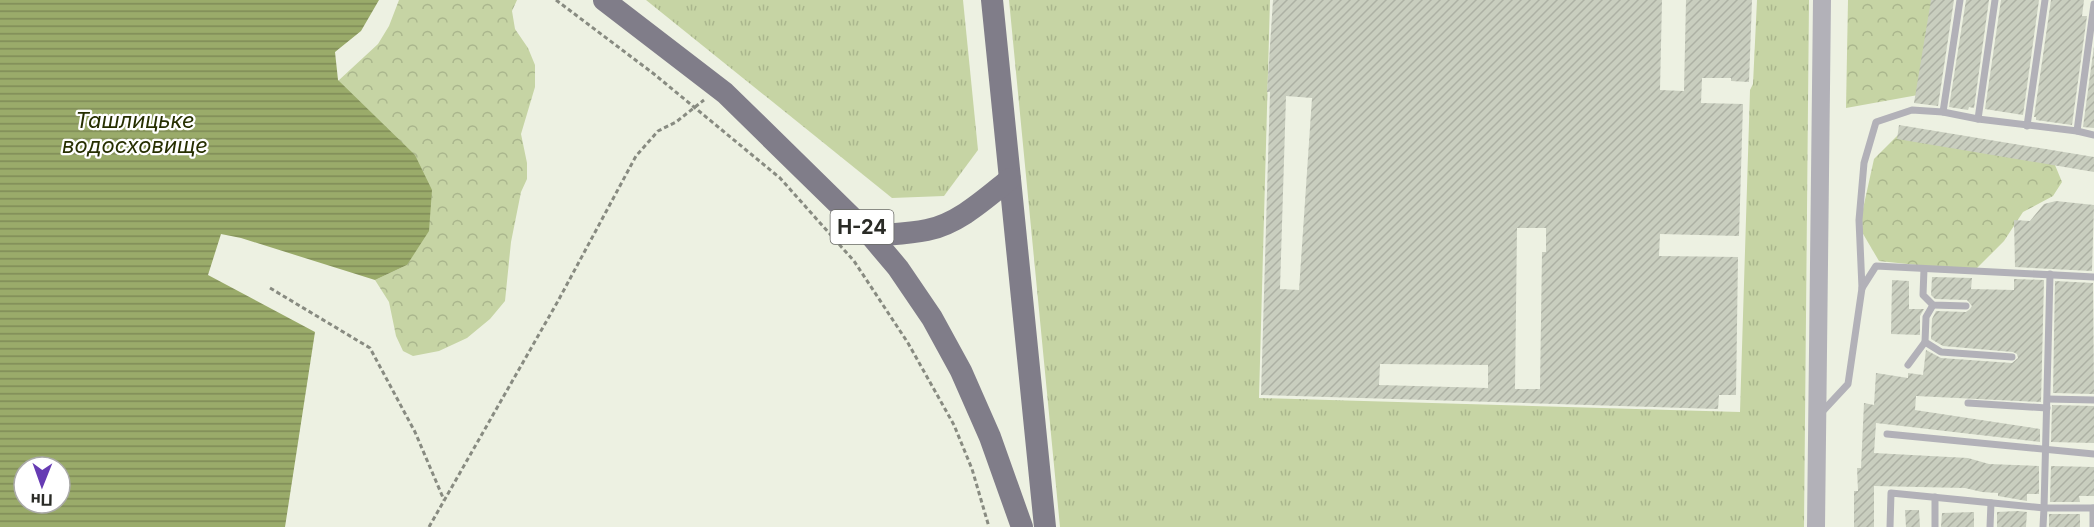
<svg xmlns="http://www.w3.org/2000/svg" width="2094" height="527" font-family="Inter,sans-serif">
  <defs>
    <pattern id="grass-tufts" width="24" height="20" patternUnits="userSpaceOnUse" patternTransform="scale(1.5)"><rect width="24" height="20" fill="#c6d4a4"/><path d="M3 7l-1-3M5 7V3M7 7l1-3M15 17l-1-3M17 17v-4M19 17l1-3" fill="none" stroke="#aab68d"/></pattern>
    <pattern id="forest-crowns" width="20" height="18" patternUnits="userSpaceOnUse" patternTransform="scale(1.5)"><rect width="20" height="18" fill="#c6d4a4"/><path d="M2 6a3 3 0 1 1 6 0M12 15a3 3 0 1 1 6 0" fill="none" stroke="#aab68d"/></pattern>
    <pattern id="water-rules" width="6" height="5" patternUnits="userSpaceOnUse" patternTransform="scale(1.5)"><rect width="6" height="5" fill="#9aab6a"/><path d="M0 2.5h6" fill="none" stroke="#7e8b57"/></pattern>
    <pattern id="building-hatch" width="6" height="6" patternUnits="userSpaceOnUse" patternTransform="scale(1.5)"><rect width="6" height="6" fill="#c9cebf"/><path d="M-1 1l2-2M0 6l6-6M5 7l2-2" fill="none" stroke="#adb1a4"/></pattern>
  </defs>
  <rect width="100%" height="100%" fill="#edf1e2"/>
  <g fill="url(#grass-tufts)">
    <polygon points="646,0 963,0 978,150 944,196 892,198"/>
    <polygon points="1009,0 1270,0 1259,398 1740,412 1750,90 1753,84 1757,0 1809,0 1804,527 1060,527"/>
  </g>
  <g fill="url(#forest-crowns)">
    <polygon points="399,0 517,0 512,11 515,29 528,48 535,65 535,87 521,134 527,163 527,179 521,192 511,242 505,301 490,319 467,338 439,351 413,356 403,351 396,336 389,302 375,280 407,265 338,81 378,44 389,26"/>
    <polygon points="1848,0 1935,0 1918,95 1846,108"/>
    <polygon points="1900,133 2055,165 2062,182 2053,196 2023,212 2004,241 1974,271 1879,261 1859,227 1874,159"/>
  </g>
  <path fill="url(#water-rules)" fill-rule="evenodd" d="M0 0H379L361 31 335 52 338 80 415 155 432 190 429 231 407 265 375 280 241 238 221 234 208 275 315 332 285 527H0ZM24 467H60V503H24Z"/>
  <g fill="url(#building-hatch)" fill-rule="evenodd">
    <path d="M1273 0H1662L1660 90 1684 91 1686 0H1752L1749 82 1731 81V78H1702L1701 103 1743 104 1739 236 1660 234 1659 256 1738 257 1736 395H1719L1718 409 1261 395 1270 92H1267ZM1286 96 1312 98 1299 290 1280 289ZM1517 228H1546V252H1542L1540 389H1515ZM1380 364 1488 365V388L1379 385Z"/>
    <polygon points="1931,0 1954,0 1938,106 1914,103"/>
    <polygon points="1966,0 1989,0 1974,108 1969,107 1968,110 1949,107"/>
    <polygon points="2001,0 2039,0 2023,115 1985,109"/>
    <polygon points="2051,0 2084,0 2082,16 2087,16 2072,125 2036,120 2036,117 2034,117"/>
    <polygon points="2094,46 2094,128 2083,127"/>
    <polygon points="1899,125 2094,157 2094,172 1897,139"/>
    <polygon points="2056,201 2094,205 2092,271 2015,267 2014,220 2030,221 2044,204"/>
    <polygon points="1932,277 1972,278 1971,289 2014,290 2014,279 2044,280 2041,402 1916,396 1915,410 2040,429 2040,442 1876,423 1874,453 1968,458 1989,464 2039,466 2039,494 2027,494 2027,501 1998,496 1998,493 1982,492 1965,488 1874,486 1874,527 1854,527 1854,491 1858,491 1857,468 1861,468 1864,403 1874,405 1876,373 1908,378 1908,373 1923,375 1926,350 1941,358 2012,363 2018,358 2017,354 2013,352 1943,346 1931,339 1932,319 1936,311 1966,312 1970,309 1972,306 1967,300 1935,299 1931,295"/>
    <polygon points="1892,280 1909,281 1909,309 1924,309 1920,316 1920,335 1891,334"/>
    <polygon points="2055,281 2093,283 2094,394 2053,393"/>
    <polygon points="2052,405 2094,406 2094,443 2051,442"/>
    <polygon points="2051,466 2094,467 2094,496 2079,496 2080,502 2050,502"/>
    <polygon points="1905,510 1919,510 1920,527 1906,527"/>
    <polygon points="2018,511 2027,512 2026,527 1997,527 1997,512"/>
    <polygon points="1974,512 1974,527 1941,527 1942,513"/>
    <rect x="2049" y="514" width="31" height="13"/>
  </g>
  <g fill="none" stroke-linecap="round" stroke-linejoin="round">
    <g stroke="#888b81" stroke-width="3" stroke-dasharray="4.5 3" stroke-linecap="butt">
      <polyline points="556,0 654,74 780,178 854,261 908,343 954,425 972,469 989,527"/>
      <polyline points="270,288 370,348 415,432 444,500"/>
      <polyline points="429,527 558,301 636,156 658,131 676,122 704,100"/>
    </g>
    <g stroke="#b2b1b8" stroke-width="7">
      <polyline points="1943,112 1960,0"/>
      <polyline points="1978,119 1995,0"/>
      <polyline points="2027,126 2045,0"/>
      <polyline points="2077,131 2094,4"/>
      <polyline points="1924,269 1923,295 1933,305 1966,306"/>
      <polyline points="2050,274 2044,508 2094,508"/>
      <polyline points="1862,288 1859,220 1864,163 1876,122 1912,110 1943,112 1978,119 2077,131 2094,135"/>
      <polyline points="1933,305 1926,317 1925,342 1941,352 2012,357"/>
      <polyline points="1908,365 1925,342"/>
      <polyline points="2048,399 2094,400"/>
      <polyline points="1968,403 2047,408"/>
      <polyline points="1821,413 1848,384 1862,288 1876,266 2094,277"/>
      <polyline points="1887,434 2094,454"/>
      <polyline points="2093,508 2093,527"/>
      <polyline points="1890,527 1891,493 2044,508 2043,527"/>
      <polyline points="1935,527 1935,497"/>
      <polyline points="1990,527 1991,503"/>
    </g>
    <polyline stroke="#b2b1b8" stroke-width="18" points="1816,527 1822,0"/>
    <g stroke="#807d89" stroke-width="22">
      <polyline points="604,0 725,93 871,236 898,268 932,318 961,371 990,437 1022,527"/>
      <polyline points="992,0 1045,527"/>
      <path d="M871 236C889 234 908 234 927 230 958 224 985 199 1010 179"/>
    </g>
  </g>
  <g text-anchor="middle" stroke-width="4.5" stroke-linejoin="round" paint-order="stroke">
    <rect fill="#fff" stroke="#6a6b67" stroke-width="1.5" x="830.5" y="210" width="63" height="34" rx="4.5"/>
    <g font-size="20" font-weight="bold" fill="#2a2b26">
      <text x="862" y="234">Н-24</text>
    </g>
    <g font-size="22" font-style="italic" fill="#262f00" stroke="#fff">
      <text x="135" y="128">Ташлицьке<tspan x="135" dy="25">водосховище</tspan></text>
    </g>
  </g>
  <g transform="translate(42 485) rotate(181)"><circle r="28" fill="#ffffff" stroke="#aaaaa8" stroke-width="1.5"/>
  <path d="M0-4.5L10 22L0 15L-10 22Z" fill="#663bb3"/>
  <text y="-9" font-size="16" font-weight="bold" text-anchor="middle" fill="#2a2b26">Пн</text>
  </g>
</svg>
